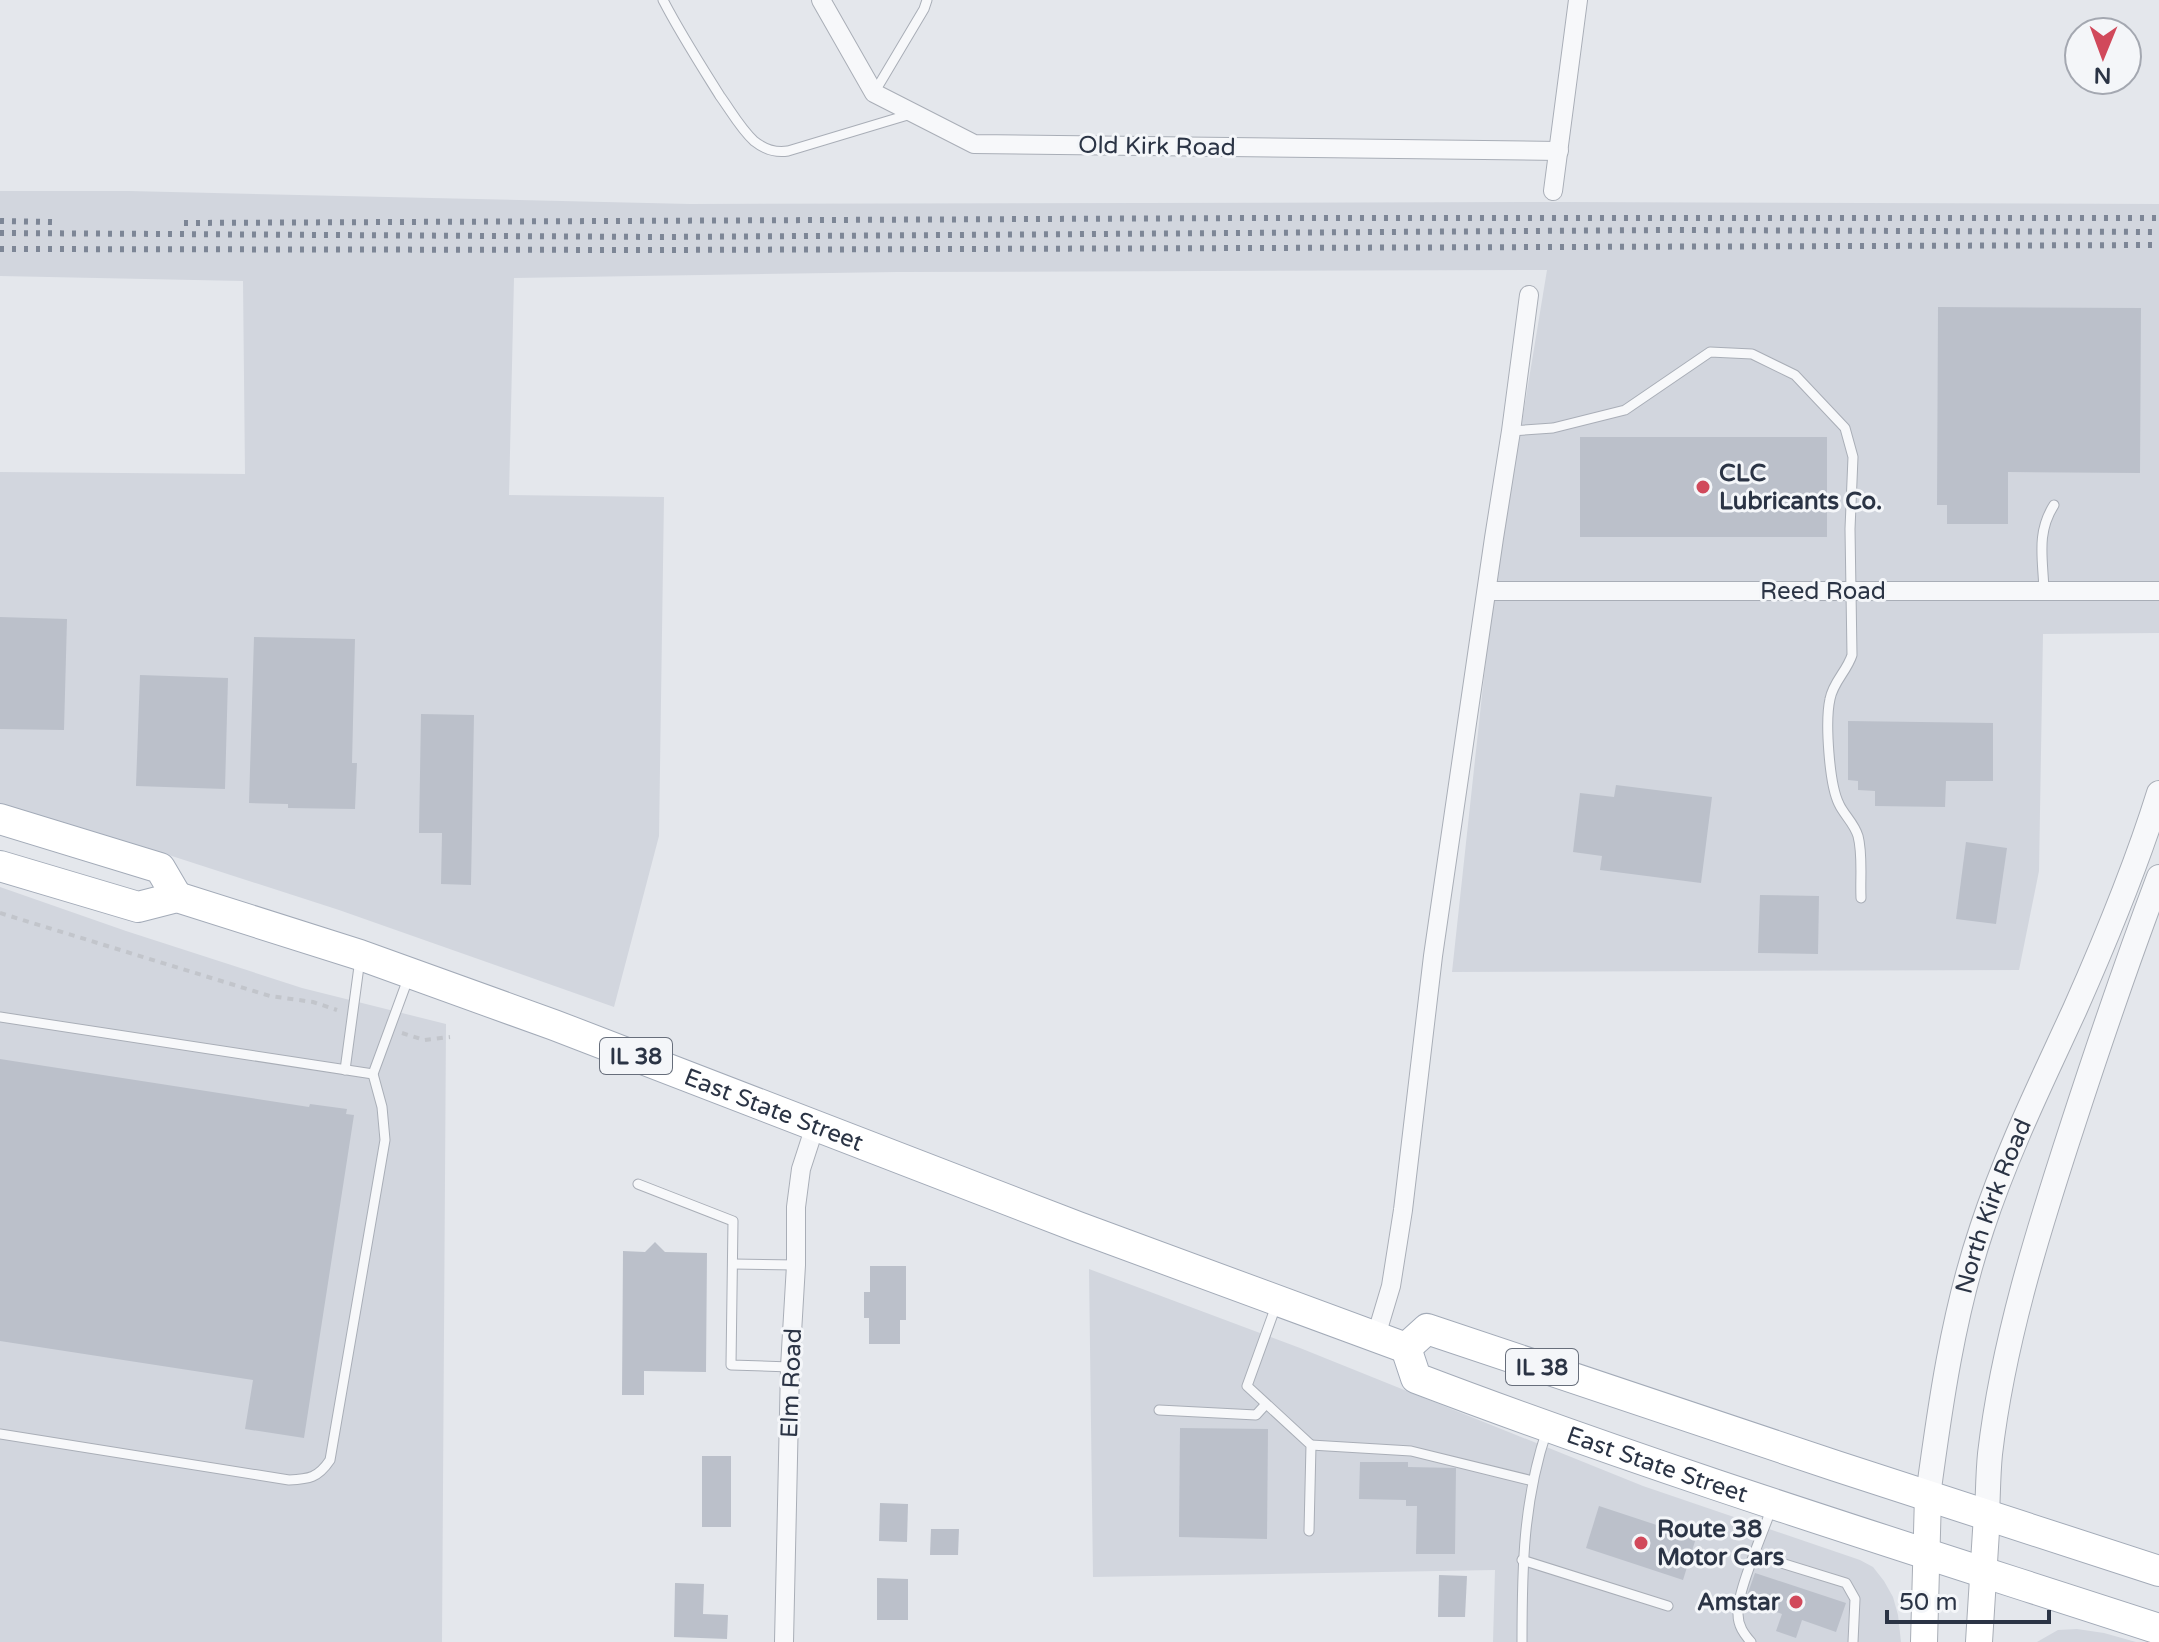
<svg xmlns="http://www.w3.org/2000/svg" width="2159" height="1642" font-family="'Varela Round',sans-serif">
  <rect width="100%" height="100%" fill="#e4e7ec"/>
  <g fill="#d2d6de">
    <polygon points="0,191 129,191 690,204 1561,202 2159,204 2159,633 2043,634 2039,871 2019,970 1452,972 1492,603 1547,270 897,272 514,278 509,495 664,497 659,836 614,1007 339,910 144,847 0,805 0,472 245,474 243,281 0,276"/>
    <polygon points="0,887 126,931 302,988 446,1024 442,1642 0,1642"/>
    <polygon points="1089,1269 1300,1348 1643,1486 1860,1560 1873,1567 1884,1581 1893,1597 1898,1615 1901,1642 1493,1642 1495,1570 1093,1577"/>
    <polygon points="2077,1629 2104,1633 2136,1642 2037,1642 2058,1630"/>
  </g>
  <g fill="#bbc0ca">
    <polygon points="1938,307 2141,308 2140,473 2008,472 2008,524 1947,524 1947,505 1937,505"/>
    <rect x="1580" y="437" width="247" height="100"/>
    <polygon points="0,617 67,619 64,730 0,729"/>
    <polygon points="254,637 355,639 352,763 357,763 355,809 288,808 288,804 249,803"/>
    <polygon points="140,675 228,678 225,789 136,786"/>
    <polygon points="421,714 474,715 471,885 441,884 442,833 419,833"/>
    <polygon points="1848,721 1993,723 1993,781 1946,781 1945,807 1875,806 1875,791 1858,790 1858,781 1848,780"/>
    <polygon points="1616,785 1712,797 1701,883 1600,870 1602,856 1573,852 1580,793 1614,797"/>
    <polygon points="1966,842 2007,848 1996,924 1956,919"/>
    <polygon points="1760,895 1819,896 1818,954 1758,953"/>
    <polygon points="0,1059 309,1107 310,1104 347,1109 346,1114 354,1115 304,1438 245,1429 253,1380 0,1341"/>
    <polygon points="655,1242 665,1252 707,1253 706,1372 644,1371 644,1395 622,1395 623,1251 645,1252"/>
    <polygon points="870,1266 906,1266 906,1320 900,1320 900,1344 869,1344 869,1318 864,1318 864,1292 870,1292"/>
    <polygon points="1180,1428 1268,1429 1267,1539 1179,1537"/>
    <rect x="702" y="1456" width="29" height="71"/>
    <polygon points="1360,1462 1408,1462 1408,1467 1456,1468 1455,1554 1416,1554 1417,1506 1406,1506 1406,1500 1359,1499"/>
    <polygon points="880,1503 908,1504 907,1542 879,1541"/>
    <polygon points="1599,1506 1696,1538 1683,1580 1586,1548"/>
    <polygon points="931,1529 959,1529 958,1555 930,1555"/>
    <polygon points="1755,1573 1846,1603 1836,1632 1802,1620 1796,1638 1776,1631 1782,1614 1745,1601"/>
    <polygon points="1439,1575 1467,1576 1465,1617 1438,1617"/>
    <polygon points="877,1578 908,1579 908,1620 877,1620"/>
    <polygon points="675,1583 704,1584 703,1614 728,1615 727,1639 674,1637"/>
  </g>
  <g fill="none" stroke-linecap="round" stroke-linejoin="round">
    <g stroke="#a9aeb7" stroke-width="11">
      <g id="service">
        <path d="M663 0C680 33 700 64 720 96 731 111 740 128 754 141 764 149 776 153 788 151L911 114"/>
        <polyline points="874,93 924,9 927,0"/>
        <path d="M1511 431 1553 428 1625 410 1710 352 1752 354 1795 375 1845 428 1853 457 1850 529 1852 655C1847 671 1833 682 1830 699 1825 721 1829 784 1839 804 1844 815 1854 823 1858 836 1863 855 1860 878 1861 898"/>
        <path d="M2044 591C2043 559 2036 533 2054 505"/>
        <polyline points="0,1017 373,1074"/>
        <polyline points="345,1070 360,959"/>
        <polyline points="638,1184 733,1221 731,1365 790,1367"/>
        <polyline points="733,1264 796,1265"/>
        <polyline points="1277,1303 1247,1386 1311,1445 1309,1531"/>
        <polyline points="1159,1410 1256,1415 1266,1404"/>
        <path d="M0 1434 289 1480C309 1479 318 1478 330 1460L385 1140 382 1107 373 1074 409 976"/>
        <polyline points="1311,1445 1411,1451 1533,1481"/>
        <polyline points="1755,1555 1846,1583 1855,1599 1853,1642"/>
        <polyline points="1522,1560 1668,1606"/>
        <path d="M1522 1642C1522 1568 1523 1501 1547 1430"/>
        <path d="M1751 1642C1744 1634 1738 1626 1738 1614 1736 1594 1764 1530 1772 1507"/>
      </g>
    </g>
    <g stroke="#a9aeb7" stroke-width="20">
      <g id="minor">
        <polyline points="821,0 874,93 974,144 1559,151"/>
        <polyline points="1553,191 1578,0"/>
        <polyline points="1487,591 2159,591"/>
        <polyline points="1376,1336 1391,1286 1403,1210 1433,956 1494,538 1511,431 1529,295"/>
        <polyline points="784,1642 790,1367 796,1265 796,1207 801,1169 815,1126"/>
      </g>
    </g>
    <g stroke="#a9aeb7" stroke-width="26">
      <g id="tertiary">
        <path id="s1" d="M1928 1496C1940 1406 1953 1314 1982 1228 2007 1152 2042 1081 2075 1009 2106 939 2136 867 2159 793"/>
        <path d="M1987 1515C1988 1495 1988 1474 1990 1454 2003 1342 2038 1231 2073 1124 2100 1041 2128 959 2159 877"/>
      </g>
    </g>
    <g stroke="#a9aeb7" stroke-width="28">
      <g id="secondary">
        <polyline points="1924,1642 1928,1496"/>
        <polyline points="1979,1642 1987,1515"/>
      </g>
    </g>
    <g stroke="#a3abb8" stroke-width="32">
      <g id="primary">
        <polyline points="0,819 160,868 177,897"/>
        <path id="s2" d="M0 866 138 907 177 897 360 955 554 1025 1078 1227 1406 1348"/>
        <path id="s3" d="M1406 1348 1416 1378C1660 1471 1910 1548 2159 1629"/>
        <polyline points="1406,1348 1427,1329 1836,1466 2159,1571"/>
      </g>
    </g>
    <g stroke="#c2c5cb" stroke-width="4" stroke-dasharray="6 6" stroke-linecap="butt">
      <polyline points="0,913 270,996 313,1002 337,1010"/>
      <polyline points="402,1033 424,1040 450,1037"/>
    </g>
    <use href="#service" stroke="#f7f8fa" stroke-width="9"/>
    <use href="#minor" stroke="#f7f8fa" stroke-width="18"/>
    <use href="#tertiary" stroke="#f7f8fa" stroke-width="24"/>
    <use href="#secondary" stroke="#fff" stroke-width="26"/>
    <use href="#primary" stroke="#fff" stroke-width="30"/>
    <g stroke="#7d8696" stroke-width="6" stroke-dasharray="4 8" stroke-linecap="butt">
      <polyline points="0,221 52,222"/>
      <polyline points="184,223 1250,218 2159,218"/>
      <polyline points="0,233 660,237 1674,230 2159,232"/>
      <polyline points="0,249 657,250 2159,245"/>
    </g>
  </g>
  <g fill="#d1495b" stroke="#f4f6f9" stroke-width="3">
    <circle cx="1703" cy="487" r="8"/>
    <circle cx="1641" cy="1543" r="8"/>
    <circle cx="1796" cy="1602" r="8"/>
  </g>
  <g text-anchor="middle" stroke-width="6" stroke-linejoin="round" paint-order="stroke">
    <g fill="#f4f6f9" stroke="#676e7b" stroke-width="2">
      <rect x="600" y="1038" width="72" height="36" rx="6"/>
      <rect x="1506" y="1349" width="72" height="36" rx="6"/>
    </g>
    <g font-size="22" font-weight="bold" fill="#2b3445">
      <text x="636" y="1064">IL 38</text>
      <text x="1542" y="1375">IL 38</text>
    </g>
    <g font-size="24" fill="#2b3445" stroke="#f4f6f9">
      <text transform="translate(1157 146) rotate(1)" y="8">Old Kirk Road</text>
      <text x="1823" y="599">Reed Road</text>
      <text dy="8" stroke="none"><textPath href="#s2" startOffset="818">East State Street</textPath></text>
      <text dy="8" stroke="none"><textPath href="#s1" startOffset="298">North Kirk Road</textPath></text>
      <text transform="translate(791 1383) rotate(-88)" y="8">Elm Road</text>
      <text dy="8" stroke="none"><textPath href="#s3" startOffset="288">East State Street</textPath></text>
    </g>
    <g font-size="24" font-weight="bold" fill="#2b3445" stroke="#f4f6f9" text-anchor="start">
      <text x="1719" y="481">CLC<tspan x="1719" dy="28">Lubricants Co.</tspan></text>
      <text x="1657" y="1537">Route 38<tspan x="1657" dy="28">Motor Cars</tspan></text>
      <text x="1780" y="1610" text-anchor="end">Amstar</text>
    </g>
  </g>
  <g transform="translate(2103 56) rotate(181)"><circle r="38" fill="#f4f6f9" stroke="#a4a8b1" stroke-width="2"/>
  <path d="M0-6L14 30L0 20L-14 30Z" fill="#d1495b"/>
  <text y="-12" font-size="22" font-weight="bold" text-anchor="middle" fill="#2b3445">N</text>
  </g>
  <path d="M1887 1610v12h162v-12" fill="none" stroke="#2b3445" stroke-width="4"/>
  <text x="1899" y="1610" font-size="24" fill="#2b3445" stroke="#f4f6f9" stroke-width="6" paint-order="stroke">50 m</text>
</svg>
